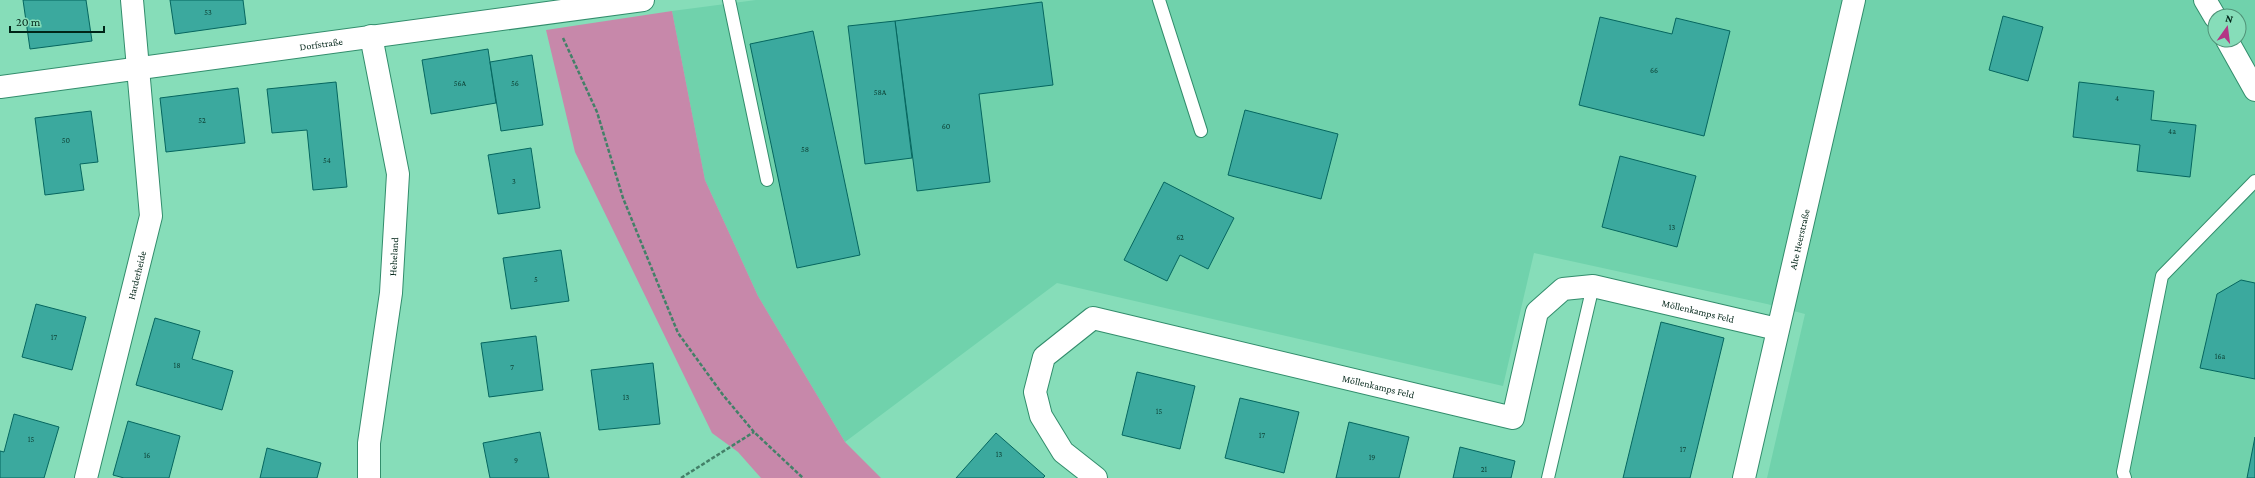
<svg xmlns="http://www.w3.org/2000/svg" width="2255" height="478" font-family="'Crimson Pro',serif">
  <rect width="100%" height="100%" fill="#86ddb9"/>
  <path fill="#70d2ac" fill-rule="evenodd" d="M756 0H2255V478H1767L1805 314 1767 304 1534 253 1503 386 1057 283 845 442 758 296 705 180 672 11ZM2215 16H2239V40H2215Z"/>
  <polygon fill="#c788aa" points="672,11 705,180 758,296 845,442 881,478 761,478 738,452 712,433 575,152 546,30"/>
  <g fill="#3ba99e" stroke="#05665f">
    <polygon points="23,0 86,0 92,41 30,49"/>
    <polygon points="170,0 243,0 246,24 175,34"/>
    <polygon points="1042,2 1053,85 979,94 990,182 917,191 895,21"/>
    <polygon points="2003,16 2043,27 2028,81 1989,70"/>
    <polygon points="1600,17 1672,34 1676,18 1730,31 1704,136 1579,105"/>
    <polygon points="895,21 912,158 865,164 848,26"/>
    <polygon points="813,31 860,255 797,268 750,44"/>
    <polygon points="488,49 496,103 431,114 422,60"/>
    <polygon points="532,55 543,125 501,131 490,62"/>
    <polygon points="336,82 347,187 313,190 307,130 272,133 267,89"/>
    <polygon points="2079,82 2154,91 2151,120 2196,125 2190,177 2137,171 2140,145 2073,137"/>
    <polygon points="238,88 245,143 166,152 160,98"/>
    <polygon points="1245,110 1338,134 1321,199 1228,175"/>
    <polygon points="91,111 98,162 80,164 84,190 45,195 35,118"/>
    <polygon points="531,148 540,208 498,214 488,155"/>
    <polygon points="1620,156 1696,176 1677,247 1602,227"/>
    <polygon points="1164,182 1234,218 1208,269 1180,255 1167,281 1124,260"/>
    <polygon points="561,250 569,301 511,309 503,258"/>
    <polygon points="2241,280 2255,283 2255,379 2200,368 2217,294"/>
    <polygon points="36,304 86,317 72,370 22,357"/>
    <polygon points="155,318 200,331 192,359 233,371 222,410 136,385"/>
    <polygon points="1661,322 1724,338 1690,478 1623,478"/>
    <polygon points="536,336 543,390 489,397 481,343"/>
    <polygon points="653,363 660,424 599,430 591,370"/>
    <polygon points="1137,372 1195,386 1180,449 1122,435"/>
    <polygon points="1240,398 1299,412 1284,473 1225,458"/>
    <polygon points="14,414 59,427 44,478 0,478 0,451 4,452"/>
    <polygon points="128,421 180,436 169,478 124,478 113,475"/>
    <polygon points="1349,422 1409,437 1399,478 1336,478"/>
    <polygon points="540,432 549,478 490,478 483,443"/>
    <polygon points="996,433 1045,476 1043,478 956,478"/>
    <polygon points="2255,437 2255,478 2247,478"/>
    <polygon points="1460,447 1515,461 1511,478 1453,478"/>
    <polygon points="267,448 321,463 317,478 260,478"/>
  </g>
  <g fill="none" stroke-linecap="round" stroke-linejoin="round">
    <g stroke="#328d6c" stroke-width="14">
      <g id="service">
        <polyline points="729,0 767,180"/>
        <polyline points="1159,0 1201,131"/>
        <polyline points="1548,478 1593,286"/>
        <polyline points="2125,478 2123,472 2162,276 2255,181"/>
      </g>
    </g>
    <g stroke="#328d6c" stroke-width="24">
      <g id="minor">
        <polyline points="2205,0 2215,17"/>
        <polyline points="2227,40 2255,90"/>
        <path id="s1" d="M0 87 643 0"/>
        <path id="s2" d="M86 478 151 216 132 0"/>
        <path id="s3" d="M369 478V443L391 293 398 174 371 36"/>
        <path id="s4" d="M1096 478 1063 452 1041 416 1035 392 1044 357 1093 318 1513 418 1537 312 1563 289 1593 286 1777 329"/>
        <path id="s5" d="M1744 478 1854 0"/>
      </g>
    </g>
    <g stroke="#438068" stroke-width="2.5" stroke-dasharray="4 2" stroke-linecap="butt">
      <polyline points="563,38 597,112 623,198 678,333 723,395 754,432 803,478"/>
      <polyline points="681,478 754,432"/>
    </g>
    <use href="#service" stroke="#fff" stroke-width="12"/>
    <use href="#minor" stroke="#fff" stroke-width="22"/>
  </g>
  <g text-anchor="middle" stroke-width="3" stroke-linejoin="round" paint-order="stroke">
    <g font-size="8" fill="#0f4539">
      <text x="208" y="15">53</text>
      <text x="1654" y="73">66</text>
      <text x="460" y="86">56A</text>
      <text x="515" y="86">56</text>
      <text x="880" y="95">58A</text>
      <text x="2117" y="101">4</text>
      <text x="202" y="123">52</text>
      <text x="946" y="129">60</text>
      <text x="2172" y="134">4a</text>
      <text x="66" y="143">50</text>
      <text x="805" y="152">58</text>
      <text x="327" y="163">54</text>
      <text x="514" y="184">3</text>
      <text x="1672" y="230">13</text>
      <text x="1180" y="240">62</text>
      <text x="536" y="282">5</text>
      <text x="54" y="340">17</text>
      <text x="2220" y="359">16a</text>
      <text x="177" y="368">18</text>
      <text x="512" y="370">7</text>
      <text x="626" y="400">13</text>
      <text x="1159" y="414">15</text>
      <text x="1262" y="438">17</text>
      <text x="31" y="442">15</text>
      <text x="1683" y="452">17</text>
      <text x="999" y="457">13</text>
      <text x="147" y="458">16</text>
      <text x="1372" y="460">19</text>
      <text x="516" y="463">9</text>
      <text x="1484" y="472">21</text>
    </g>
    <g font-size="10" fill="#002417" stroke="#86ddb9">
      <text dy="4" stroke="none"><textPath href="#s1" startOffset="324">Dorfstraße</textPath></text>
      <text dy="4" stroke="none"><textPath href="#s5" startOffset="245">Alte Heerstraße</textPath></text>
      <text dy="4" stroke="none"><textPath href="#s3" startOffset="223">Heheland</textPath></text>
      <text dy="4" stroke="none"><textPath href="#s2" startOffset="209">Harderheide</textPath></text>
      <text dy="4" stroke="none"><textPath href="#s4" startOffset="921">Möllenkamps Feld</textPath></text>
      <text dy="4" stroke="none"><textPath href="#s4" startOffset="501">Möllenkamps Feld</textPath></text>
    </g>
  </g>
  <g transform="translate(2227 28) rotate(14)"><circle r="19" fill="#86ddb9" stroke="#509378"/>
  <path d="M0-3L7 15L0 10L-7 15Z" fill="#b43685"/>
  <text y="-6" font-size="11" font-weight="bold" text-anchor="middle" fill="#002417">N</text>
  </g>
  <path d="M10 26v6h94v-6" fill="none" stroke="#002417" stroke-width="2"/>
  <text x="16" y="26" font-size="12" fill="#002417" stroke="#86ddb9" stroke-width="3" paint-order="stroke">20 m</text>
</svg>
